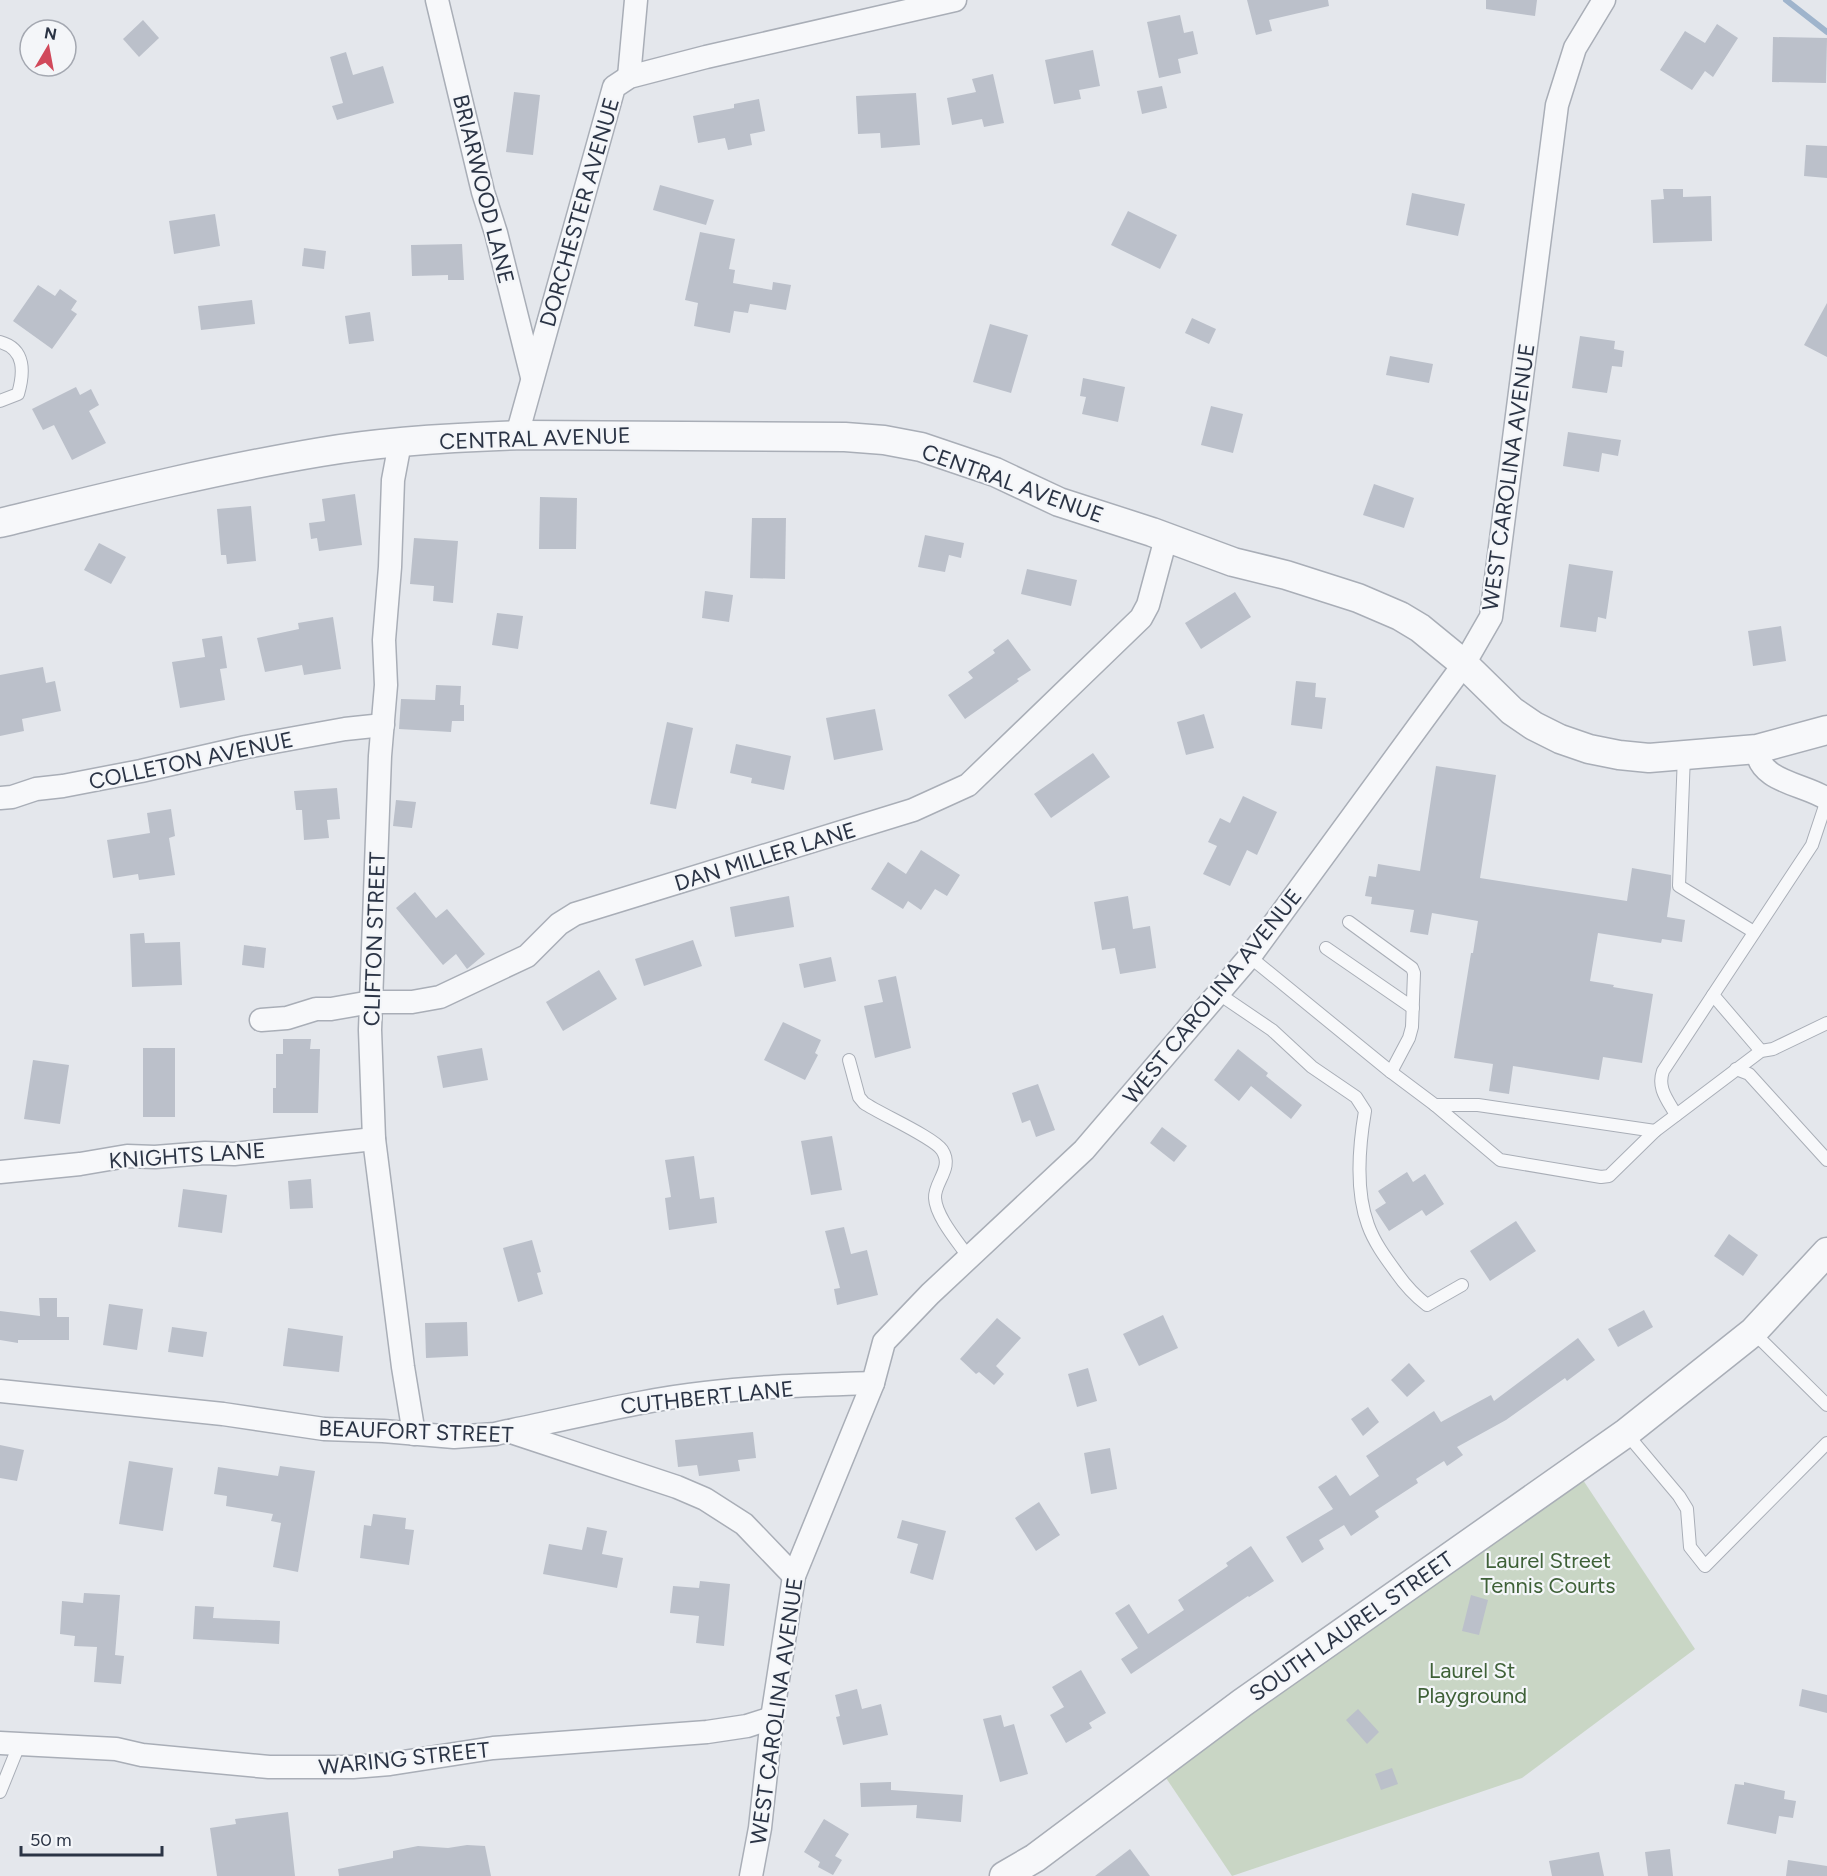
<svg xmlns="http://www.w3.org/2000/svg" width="1827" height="1876" font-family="Figtree,sans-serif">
  <rect width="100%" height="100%" fill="#e4e7ec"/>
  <polygon fill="#c9d6c5" points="1581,1477 1695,1649 1522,1778 1232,1876 1162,1772"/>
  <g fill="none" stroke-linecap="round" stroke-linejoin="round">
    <polyline stroke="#9fb4cc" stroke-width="6" points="1786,0 1827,32"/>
  </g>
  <g fill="#bbc0ca">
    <polygon points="1247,0 1328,0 1329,6 1269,20 1272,31 1256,35"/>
    <polygon points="1486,0 1537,0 1535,16 1486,9"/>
    <polygon points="1180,15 1184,33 1193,31 1198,54 1178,59 1181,73 1159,78 1147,22"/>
    <polygon points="143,20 159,38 139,57 123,39"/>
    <polygon points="1717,24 1738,38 1713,77 1705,71 1692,90 1660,70 1685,31 1705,43"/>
    <polygon points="1773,37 1827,38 1826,83 1772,82"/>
    <polygon points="1093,50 1100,86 1079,90 1081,99 1054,104 1045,60"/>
    <polygon points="346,52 353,75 383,66 394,103 337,120 332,106 343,103 330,57"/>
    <polygon points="993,74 1004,123 984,127 982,119 952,125 947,98 976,92 972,79"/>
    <polygon points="1162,86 1167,108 1142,114 1137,91"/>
    <polygon points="514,92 540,95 533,155 506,152"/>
    <polygon points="916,93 920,145 881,148 880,133 858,134 856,96"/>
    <polygon points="759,99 765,131 750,134 752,145 728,150 725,138 698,143 693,116 734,108 734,104"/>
    <polygon points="1806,145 1827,146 1827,178 1804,176"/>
    <polygon points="660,185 714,200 706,225 653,210"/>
    <polygon points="1663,189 1683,189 1683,197 1711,196 1712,241 1653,243 1651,200 1664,199"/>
    <polygon points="1412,193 1465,204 1458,236 1406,225"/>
    <polygon points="1128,211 1177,235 1160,269 1111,245"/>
    <polygon points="215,214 220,246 174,254 169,221"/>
    <polygon points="700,232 735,239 729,269 735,270 733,283 772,290 773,282 791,285 786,310 750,304 748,313 734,311 730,333 694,326 698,303 685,300"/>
    <polygon points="462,244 464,280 448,280 448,275 412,276 411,245"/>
    <polygon points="304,248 326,251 324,269 302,266"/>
    <polygon points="38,285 55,296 60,289 77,301 71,310 77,314 52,349 13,321"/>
    <polygon points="252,300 255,324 201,330 198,306"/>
    <polygon points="1827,303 1827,357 1804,345"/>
    <polygon points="370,312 374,341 349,344 345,316"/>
    <polygon points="1192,318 1216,329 1209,344 1185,333"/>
    <polygon points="990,324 1028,335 1011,393 973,382"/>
    <polygon points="1580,336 1615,341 1614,349 1624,351 1622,367 1612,366 1607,393 1572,388"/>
    <polygon points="1390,356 1433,364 1429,383 1386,375"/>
    <polygon points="1083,378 1125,387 1118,422 1082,414 1086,397 1080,396"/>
    <polygon points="76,387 80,395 91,389 99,405 89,411 106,443 72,460 54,425 43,430 32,409"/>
    <polygon points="1211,406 1243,414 1233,453 1201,445"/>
    <polygon points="1568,432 1621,440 1618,456 1602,453 1599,472 1563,466"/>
    <polygon points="1374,484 1414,498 1404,528 1363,515"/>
    <polygon points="355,494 362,545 319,551 317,538 311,539 309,523 325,521 322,499"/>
    <polygon points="540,497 577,498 576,549 539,549"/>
    <polygon points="251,506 256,561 227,564 226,555 221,555 217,509"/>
    <polygon points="752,518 786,518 785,579 750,578"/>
    <polygon points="925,535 964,543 961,558 949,555 945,572 918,567"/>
    <polygon points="414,538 458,541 453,603 433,601 434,586 410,584"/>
    <polygon points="99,543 126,557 111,584 84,570"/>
    <polygon points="1569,564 1613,571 1606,619 1598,617 1596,632 1560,627"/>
    <polygon points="1027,569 1077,580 1071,606 1021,594"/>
    <polygon points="705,591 733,595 729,622 702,618"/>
    <polygon points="1235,592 1251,617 1201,649 1185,623"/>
    <polygon points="497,613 523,616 518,649 492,645"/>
    <polygon points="333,617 341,669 304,675 302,665 265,672 257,638 299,629 298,623"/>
    <polygon points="1781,626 1786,661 1753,666 1748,631"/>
    <polygon points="222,636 227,668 220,669 225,700 180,708 172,662 205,657 202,639"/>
    <polygon points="1008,639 1031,670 1017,679 1019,681 965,719 948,695 973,678 968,672 995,653 993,650"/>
    <polygon points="43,667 46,683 55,681 61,711 22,719 24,731 0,736 0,675"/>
    <polygon points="1296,681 1316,683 1315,697 1326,698 1322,729 1291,725"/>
    <polygon points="436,685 461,686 460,705 464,705 464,721 452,721 451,732 399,729 401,699 435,700"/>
    <polygon points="875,709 883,750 834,760 826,718"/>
    <polygon points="1204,714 1214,748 1186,755 1177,722"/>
    <polygon points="667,722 693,728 676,809 650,804"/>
    <polygon points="736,744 791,756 784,790 751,783 752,778 730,773"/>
    <polygon points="1093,753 1110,777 1051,818 1034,794"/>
    <polygon points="1436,766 1496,775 1480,878 1627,901 1632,868 1671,875 1671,889 1667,917 1685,920 1682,942 1662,939 1661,943 1598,933 1590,981 1614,985 1613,987 1653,994 1642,1063 1603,1057 1599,1080 1513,1066 1509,1094 1489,1091 1493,1064 1454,1058 1471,953 1473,953 1478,921 1432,913 1428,935 1410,932 1414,910 1371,904 1372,897 1365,896 1369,876 1376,877 1378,864 1420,871"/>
    <polygon points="337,788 340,819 327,820 329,838 304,840 302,810 296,810 294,791"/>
    <polygon points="1243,796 1277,812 1257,855 1247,850 1230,886 1203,874 1217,846 1208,842 1220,818 1230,823"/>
    <polygon points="396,800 416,802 412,828 393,826"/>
    <polygon points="171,809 175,836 169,838 175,875 139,880 138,874 113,878 107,840 150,833 147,813"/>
    <polygon points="921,850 960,875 947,896 935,889 921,910 908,901 903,909 871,889 888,862 906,874"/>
    <polygon points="415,892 436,918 447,909 485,954 467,969 456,954 443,965 396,908"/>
    <polygon points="789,896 794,927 735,937 730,907"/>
    <polygon points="1128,896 1133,929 1150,926 1156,968 1120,974 1115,948 1102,950 1094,902"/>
    <polygon points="144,933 145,943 180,942 182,985 132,987 130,934"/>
    <polygon points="693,940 702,966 644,986 635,959"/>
    <polygon points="244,945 266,948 264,968 242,965"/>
    <polygon points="831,957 836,981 804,988 799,964"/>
    <polygon points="599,970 617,999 563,1031 546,1002"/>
    <polygon points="896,976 911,1048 875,1058 864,1006 883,1002 878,980"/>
    <polygon points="783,1022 821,1040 815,1053 818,1055 805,1080 764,1060"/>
    <polygon points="283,1039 311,1039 310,1049 320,1049 318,1113 273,1113 273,1088 276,1088 276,1054 283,1054"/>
    <rect x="143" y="1048" width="32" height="69"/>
    <polygon points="482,1048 488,1080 443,1088 437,1056"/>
    <polygon points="1238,1049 1268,1073 1266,1076 1302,1105 1291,1119 1251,1086 1239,1101 1214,1080"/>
    <polygon points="33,1060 69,1065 60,1124 24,1119"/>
    <polygon points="1038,1084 1055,1130 1036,1137 1030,1120 1022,1123 1012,1093"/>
    <polygon points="1162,1127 1187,1146 1174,1162 1150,1143"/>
    <polygon points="832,1136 842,1190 811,1195 801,1141"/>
    <polygon points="694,1156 700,1199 714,1197 717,1223 669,1230 665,1198 671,1197 665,1160"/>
    <polygon points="1407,1172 1413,1182 1425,1174 1444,1204 1426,1216 1422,1210 1389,1231 1375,1210 1386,1203 1378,1191"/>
    <polygon points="311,1179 313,1208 290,1209 288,1181"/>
    <polygon points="183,1189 227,1195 222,1233 178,1227"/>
    <polygon points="1516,1221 1536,1251 1490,1281 1470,1251"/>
    <polygon points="844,1227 851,1254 867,1250 878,1295 837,1305 834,1289 840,1288 825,1231"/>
    <polygon points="1729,1234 1758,1255 1743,1276 1714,1256"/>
    <polygon points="532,1240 541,1272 537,1273 543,1294 518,1302 503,1248"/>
    <polygon points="39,1298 57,1298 57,1317 69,1317 69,1340 18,1340 18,1343 0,1340 0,1311 40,1316"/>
    <polygon points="109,1304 143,1309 137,1350 103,1345"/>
    <polygon points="1644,1310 1653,1327 1618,1347 1608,1329"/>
    <polygon points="1163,1315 1178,1348 1139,1366 1123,1334"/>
    <polygon points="997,1318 1021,1338 996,1366 1004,1374 994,1385 979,1372 976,1374 960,1359"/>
    <polygon points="467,1322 468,1356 426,1358 425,1323"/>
    <polygon points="172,1327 207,1332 203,1357 168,1352"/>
    <polygon points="288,1328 343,1336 339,1372 283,1366"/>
    <polygon points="1578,1338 1595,1360 1567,1381 1565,1378 1506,1420 1457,1447 1463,1455 1447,1466 1444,1461 1416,1479 1418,1483 1375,1511 1379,1517 1351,1536 1344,1525 1319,1540 1324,1549 1302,1563 1286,1537 1333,1509 1318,1487 1336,1475 1350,1496 1379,1476 1366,1456 1434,1411 1441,1422 1491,1395 1494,1401"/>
    <polygon points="1409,1363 1425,1381 1407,1397 1391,1380"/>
    <polygon points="1088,1368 1097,1401 1077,1407 1068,1374"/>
    <polygon points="1368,1407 1379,1422 1363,1436 1351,1419"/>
    <polygon points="753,1432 756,1458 738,1460 740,1471 699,1476 697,1465 678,1467 675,1440"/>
    <polygon points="0,1445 24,1450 17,1481 0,1478"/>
    <polygon points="1110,1448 1117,1489 1091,1494 1084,1453"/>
    <polygon points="129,1461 173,1468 163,1531 119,1524"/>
    <polygon points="280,1466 315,1471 298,1572 273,1567 281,1523 271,1521 273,1514 226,1506 227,1496 214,1494 218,1467 278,1476"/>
    <polygon points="1039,1502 1060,1535 1036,1551 1015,1518"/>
    <polygon points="373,1514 406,1518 405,1529 414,1530 409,1565 360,1558 364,1525 371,1526"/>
    <polygon points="902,1520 946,1531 933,1580 910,1573 918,1544 897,1538"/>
    <polygon points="587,1527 607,1531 602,1554 623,1558 617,1588 543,1574 549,1544 582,1550"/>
    <polygon points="1251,1546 1274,1581 1249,1597 1248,1596 1131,1674 1121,1659 1138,1648 1115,1613 1129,1604 1148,1634 1184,1610 1178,1600 1228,1566 1226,1563"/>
    <polygon points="700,1581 730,1584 724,1646 696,1643 699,1616 670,1613 673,1586 699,1588"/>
    <polygon points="84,1593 120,1595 115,1655 124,1656 121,1684 94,1682 97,1647 74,1646 75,1636 60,1634 62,1601 83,1603"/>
    <polygon points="1471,1595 1488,1600 1479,1635 1462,1631"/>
    <polygon points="195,1606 214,1607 213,1618 280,1621 279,1644 193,1639"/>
    <polygon points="1081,1670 1106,1713 1089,1723 1092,1728 1066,1743 1050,1715 1064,1707 1052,1687"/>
    <polygon points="857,1689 862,1709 881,1704 888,1735 843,1745 836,1717 840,1716 835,1695"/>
    <polygon points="1802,1689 1827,1695 1827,1713 1799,1706"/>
    <polygon points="1358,1709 1379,1732 1367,1744 1346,1720"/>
    <polygon points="1001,1715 1004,1727 1014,1724 1028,1774 1000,1782 983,1719"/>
    <polygon points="1392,1768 1398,1784 1381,1790 1375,1774"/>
    <polygon points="891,1782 891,1790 963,1795 961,1822 916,1818 917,1805 861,1807 860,1783"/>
    <polygon points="1744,1782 1785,1791 1784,1799 1796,1801 1793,1818 1779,1816 1776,1834 1727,1824 1735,1784 1744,1785"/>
    <polygon points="288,1812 295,1876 217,1876 210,1828 236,1824 235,1819"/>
    <polygon points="824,1819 849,1834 835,1856 842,1860 833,1875 818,1867 820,1862 804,1852"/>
    <polygon points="467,1845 485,1846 491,1876 339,1876 338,1869 393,1858 393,1851 418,1846 448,1848"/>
    <polygon points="1130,1849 1150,1876 1095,1876"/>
    <polygon points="1670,1849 1673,1876 1648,1876 1645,1852"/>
    <polygon points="1599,1852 1604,1876 1552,1876 1549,1861"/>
    <polygon points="1788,1860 1827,1866 1827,1876 1786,1876"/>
  </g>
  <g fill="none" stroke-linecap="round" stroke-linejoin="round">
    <g stroke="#a9aeb7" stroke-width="14">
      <g id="service">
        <path d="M0 342C26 349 24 373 18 394L0 401"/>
        <polyline points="1684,755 1679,886 1754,932"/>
        <polyline points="1349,922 1412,968 1414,973 1412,1027 1409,1038 1391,1072"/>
        <polyline points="1326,948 1413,1008"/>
        <polyline points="1250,957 1391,1072 1435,1105 1500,1160 1601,1177 1609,1176 1655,1131 1761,1051 1773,1049 1827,1023"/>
        <path d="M1219 994 1272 1030 1312 1067 1356 1097 1365 1111C1359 1146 1355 1190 1368 1225 1374 1242 1385 1257 1396 1272 1405 1285 1414 1295 1427 1305L1462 1285"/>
        <polyline points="1761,1051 1713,995 1812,845 1827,800"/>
        <path d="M849 1060 859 1097 864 1103C880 1114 933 1137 942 1150 954 1168 934 1182 935 1198 936 1217 959 1243 969 1258"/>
        <polyline points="1736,1069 1749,1074 1827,1160"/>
        <polyline points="1435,1105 1478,1105 1655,1131"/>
        <path d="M1676 1115C1667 1099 1657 1088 1663 1071L1713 995"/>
        <polyline points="1753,1332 1827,1405"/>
        <polyline points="1626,1433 1679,1496 1687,1509 1690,1547 1705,1566 1827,1443"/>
        <polyline points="0,1792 19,1745"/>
      </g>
    </g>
    <g stroke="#a9aeb7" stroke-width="25">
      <g id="minor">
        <polyline points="437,0 483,192 496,233 532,377"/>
        <polyline points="629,77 636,0"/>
        <polyline points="517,435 614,87 629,77 706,57 955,0"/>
        <polyline points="400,443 393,480 390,567 384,640 386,685 380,756 370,1030 374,1139 403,1367 414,1434"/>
        <path d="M1757 749C1758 782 1805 784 1827 799"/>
        <polyline points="0,798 12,797 36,789 63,786 141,771 246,747 345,729 383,725"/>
        <polyline points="261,1020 287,1018 316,1009 331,1009 371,1002 412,1002 440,997 527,956 559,924 575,914 913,810 968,785 1141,618 1148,605 1166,538"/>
        <polyline points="0,1172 80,1164 127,1156 155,1157 205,1153 234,1154 374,1139"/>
        <polyline points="0,1391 223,1414 324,1429 383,1431 454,1437 495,1434 508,1431 677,1487 705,1499 744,1524 794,1576"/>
        <path d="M513 1430C577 1417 640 1400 705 1393 760 1386 817 1385 873 1383"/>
        <polyline points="0,1743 116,1749 142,1755 269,1767 353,1767 390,1764 493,1748 707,1732 747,1726 772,1718"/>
        <polyline points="751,1876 760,1828 772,1718 794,1576 873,1383 884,1342 930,1294 1084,1150 1251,955 1464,664 1491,617 1557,105 1575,48 1604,0"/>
      </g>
    </g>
    <g stroke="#a9aeb7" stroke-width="31">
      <g id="tertiary">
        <path d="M0 523C106 497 213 470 321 452 385 441 460 437 525 435L845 437 884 440 921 447 995 472 1059 502 1152 532 1233 562 1286 575 1358 598 1400 616 1420 628 1464 664 1512 711 1534 726 1560 739 1589 749 1619 755 1649 758 1757 749 1827 730"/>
        <polyline points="1004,1876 1035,1858 1242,1703 1626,1433 1753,1332 1827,1252"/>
      </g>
    </g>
    <use href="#service" stroke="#f7f8fa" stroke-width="12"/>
    <use href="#minor" stroke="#f7f8fa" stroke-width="22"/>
    <use href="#tertiary" stroke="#f7f8fa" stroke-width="28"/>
  </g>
  <g text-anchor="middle" stroke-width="4.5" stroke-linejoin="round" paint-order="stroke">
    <g font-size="22" fill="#2b3445" stroke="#f4f6f9">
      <text transform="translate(484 189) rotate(76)" y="8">BRIARWOOD LANE</text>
      <text transform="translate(579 212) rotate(-74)" y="8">DORCHESTER AVENUE</text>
      <text transform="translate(535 438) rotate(-2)" y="8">CENTRAL AVENUE</text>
      <text transform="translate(1508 477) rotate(-82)" y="8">WEST CAROLINA AVENUE</text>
      <text transform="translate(1013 483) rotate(20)" y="8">CENTRAL AVENUE</text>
      <text transform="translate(191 760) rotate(-12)" y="8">COLLETON AVENUE</text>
      <text transform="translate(765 856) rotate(-17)" y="8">DAN MILLER LANE</text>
      <text transform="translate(374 939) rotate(-88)" y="8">CLIFTON STREET</text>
      <text transform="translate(1212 996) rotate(-51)" y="8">WEST CAROLINA AVENUE</text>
      <text transform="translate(187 1155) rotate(-4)" y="8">KNIGHTS LANE</text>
      <text transform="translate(707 1397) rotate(-6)" y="8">CUTHBERT LANE</text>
      <text transform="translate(416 1431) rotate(2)" y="8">BEAUFORT STREET</text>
      <text transform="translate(1351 1626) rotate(-35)" y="8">SOUTH LAUREL STREET</text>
      <text transform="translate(776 1711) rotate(-82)" y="8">WEST CAROLINA AVENUE</text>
      <text transform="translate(404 1758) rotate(-6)" y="8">WARING STREET</text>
    </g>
    <g font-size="22" fill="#3f6138" stroke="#f4f6f9">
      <text x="1548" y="1568">Laurel Street<tspan x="1548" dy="25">Tennis Courts</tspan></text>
      <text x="1472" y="1678">Laurel St<tspan x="1472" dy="25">Playground</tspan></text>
    </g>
  </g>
  <g transform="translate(48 48) rotate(10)"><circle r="28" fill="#f4f6f9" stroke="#a4a8b1" stroke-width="1.5"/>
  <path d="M0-4.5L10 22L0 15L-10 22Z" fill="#d1495b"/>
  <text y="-9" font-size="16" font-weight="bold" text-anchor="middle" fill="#2b3445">N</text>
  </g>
  <path d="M21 1846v9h141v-9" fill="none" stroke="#2b3445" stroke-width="3"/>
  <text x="30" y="1846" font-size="18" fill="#2b3445" stroke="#f4f6f9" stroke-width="4.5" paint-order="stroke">50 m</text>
</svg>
